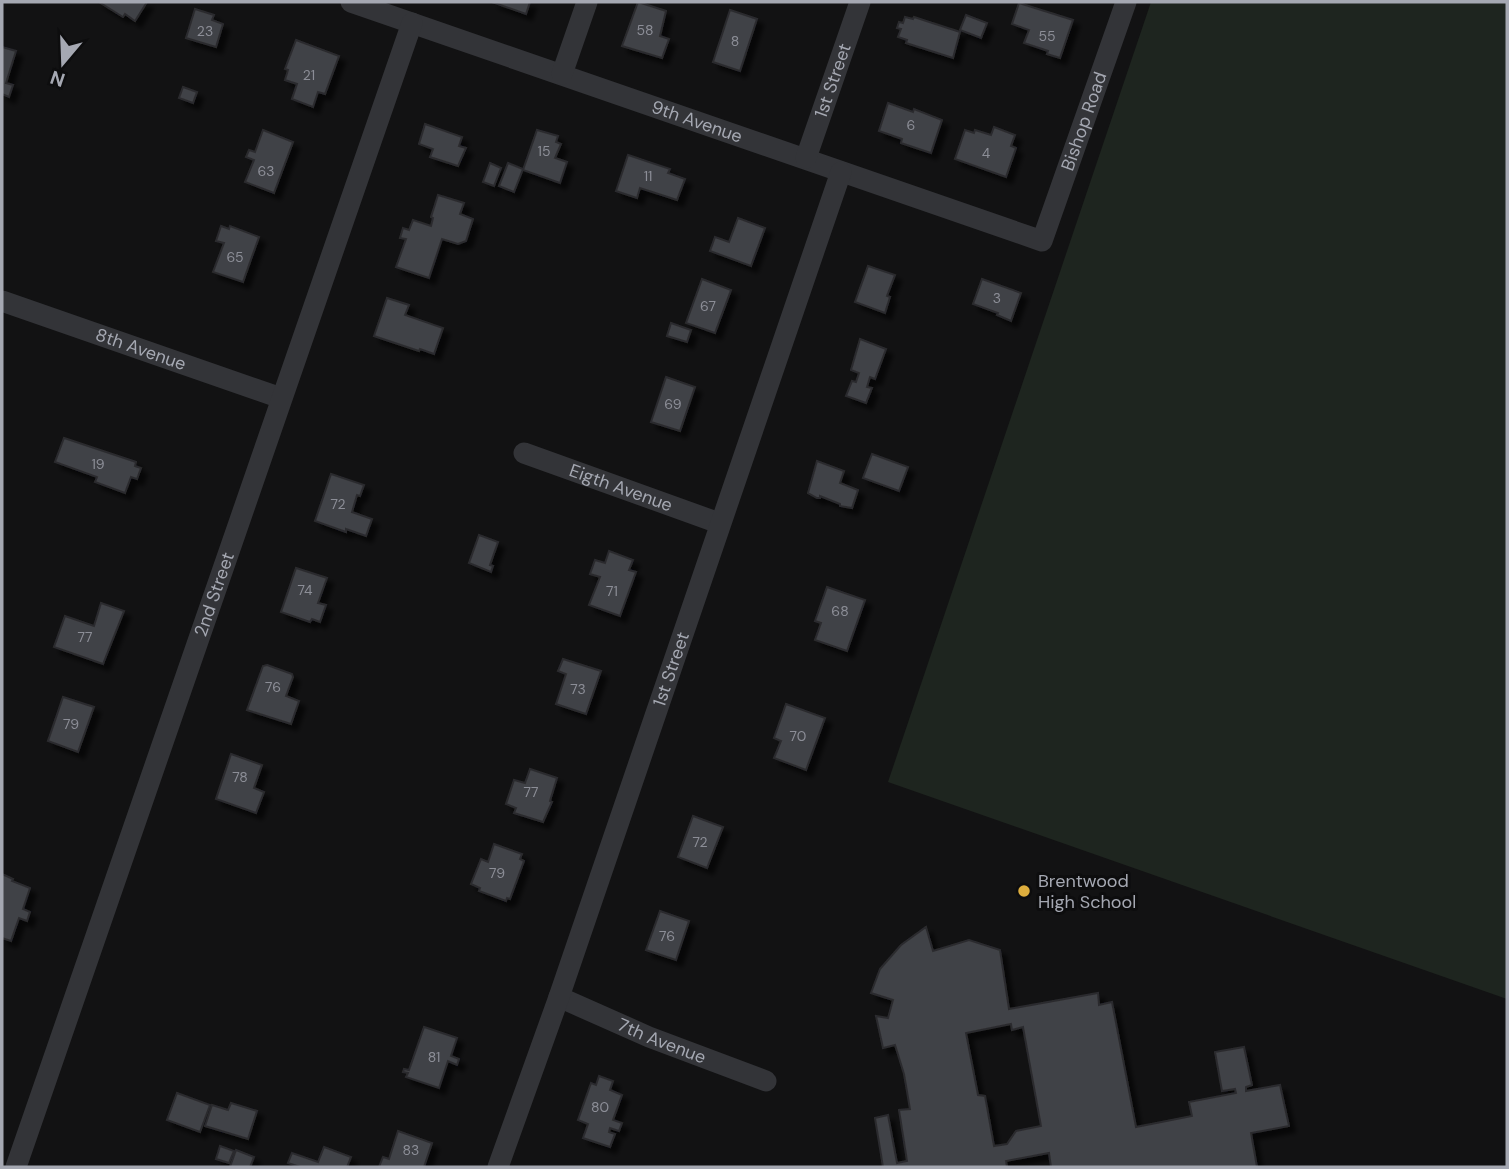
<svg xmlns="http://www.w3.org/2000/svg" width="1509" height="1169" font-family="'DM Sans',sans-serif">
  <defs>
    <filter id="shadow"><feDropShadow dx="6" dy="6" stdDeviation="2" flood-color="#0009"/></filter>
  </defs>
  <rect width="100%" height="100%" fill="#121213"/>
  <polygon fill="#1e251f" points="1151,2 1507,2 1507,999 888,782"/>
  <g fill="#414246" stroke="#2c2c2f" stroke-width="2" fill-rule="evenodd" filter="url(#shadow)">
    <polygon points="99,2 147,2 135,21 125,14 123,17"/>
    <polygon points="492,2 530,2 526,14"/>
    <polygon points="638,2 666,11 660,36 669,39 662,58 622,46"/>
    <polygon points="1019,3 1073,20 1060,58 1047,54 1048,51 1024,43 1029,30 1012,24"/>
    <polygon points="195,9 214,15 212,20 223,24 216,47 186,38"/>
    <polygon points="730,10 757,19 740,71 713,62"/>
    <polygon points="966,15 987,23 981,38 960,30"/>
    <polygon points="905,17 913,19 914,17 960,32 953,58 906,43 907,40 898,37 901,29 897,28 899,22 903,23"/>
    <polygon points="296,40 339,56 325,94 318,92 313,107 292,99 297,84 285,80 288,70 285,69"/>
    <polygon points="2,47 16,51 6,83 13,85 9,97 2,94"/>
    <polygon points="183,87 197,92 193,103 179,98"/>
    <polygon points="888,103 913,112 914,109 942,120 931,153 901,143 902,139 879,131"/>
    <polygon points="425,124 462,137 459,146 466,148 458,166 430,157 433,149 419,144"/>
    <polygon points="994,127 1015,135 1011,146 1016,148 1006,177 955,159 965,130 974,133 975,130 991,135"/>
    <polygon points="263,130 293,142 274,193 245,182 254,160 246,157 249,150 255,152"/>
    <polygon points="537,130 558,136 556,142 561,144 555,158 567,162 560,183 523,170"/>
    <polygon points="628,155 670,169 668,173 685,179 677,200 640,188 637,198 616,191"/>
    <polygon points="490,163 501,168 494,186 483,182"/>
    <polygon points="508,163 523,169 514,192 499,186"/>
    <polygon points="438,195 464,203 460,214 473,219 466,241 458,244 442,239 429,278 396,267 406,239 400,238 403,228 409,230 413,220 431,226 433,218 431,217"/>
    <polygon points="738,218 765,228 751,266 710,251 715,237 729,242"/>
    <polygon points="221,226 229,229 230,226 259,237 243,282 213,272 224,243 216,241"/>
    <polygon points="868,266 895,275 887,296 890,297 885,313 855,302"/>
    <polygon points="702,279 731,290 715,333 686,323"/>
    <polygon points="982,279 1021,293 1011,321 997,315 998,313 973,304"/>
    <polygon points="387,298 409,305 405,315 443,328 434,354 420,349 419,351 374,336"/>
    <polygon points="671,323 691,330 687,342 667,336"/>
    <polygon points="860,339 886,349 875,379 870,377 867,387 872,388 866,403 846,396 852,381 856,382 859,373 851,370"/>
    <polygon points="666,377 695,387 680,431 651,422"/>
    <polygon points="64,438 136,462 135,466 141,468 137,479 131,477 125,493 95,482 97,477 55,462"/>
    <polygon points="872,454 908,467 899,491 863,478"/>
    <polygon points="817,461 844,471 840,483 858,490 852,508 840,506 840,504 820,496 820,498 817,498 808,493"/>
    <polygon points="331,474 364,485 360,496 357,495 352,512 372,519 366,536 346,529 346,532 315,521"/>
    <polygon points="479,535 498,542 490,565 493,566 491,572 469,563"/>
    <polygon points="609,551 633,560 629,570 636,572 620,616 589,605 600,577 590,574 595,560 605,563"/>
    <polygon points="296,568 327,578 318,603 326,605 320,622 312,619 310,622 281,612"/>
    <polygon points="827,587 865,600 847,651 815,640 821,623 815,621"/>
    <polygon points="101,603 124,611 103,664 54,647 65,616 94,626"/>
    <polygon points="563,659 601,671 586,714 556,704 566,674 558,671"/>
    <polygon points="267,665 292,674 293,677 286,696 299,701 291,724 247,710 263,666"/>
    <polygon points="63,697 94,707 78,752 48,741"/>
    <polygon points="786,704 825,718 806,770 774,758 781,741 774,738"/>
    <polygon points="231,754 262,765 254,788 264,792 256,813 216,799"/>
    <polygon points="530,769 557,778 550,801 552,802 543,822 514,813 516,808 506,804 514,780 525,783"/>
    <polygon points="693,816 723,827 707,868 678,857"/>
    <polygon points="494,844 522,854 520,859 524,861 510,899 507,898 506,901 479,891 480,888 471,884 481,859 488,862"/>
    <polygon points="2,874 13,879 12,881 30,888 23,909 30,912 27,921 19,918 11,941 2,938"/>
    <polygon points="660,911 689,921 676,960 646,950"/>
    <path d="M926 927 933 951 969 940 1000 950 1009 1009 1098 993 1099 1005 1112 1002 1136 1127 1192 1116 1189 1102 1236 1093 1235 1089 1222 1091 1215 1052 1244 1047 1252 1085 1246 1087V1091L1280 1085 1289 1126 1251 1133 1257 1167H1051L1049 1153 1006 1161 1007 1167H883L875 1118 888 1115 897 1163 907 1161 899 1110 910 1109 904 1074 895 1045 883 1048 876 1016 888 1018 893 1000 871 993 880 969 901 945ZM1011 1024 1012 1030 1023 1027 1041 1126 1016 1131 1007 1144 994 1146 985 1096 978 1095 966 1033Z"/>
    <polygon points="424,1027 457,1038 451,1056 459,1059 457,1065 448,1061 439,1088 406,1077 408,1073 403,1072 404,1069 409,1070"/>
    <polygon points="599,1076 613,1081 610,1090 622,1095 613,1120 622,1123 619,1131 610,1128 609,1132 615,1134 610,1147 583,1138 588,1124 578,1120 591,1083 596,1085"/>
    <polygon points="177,1093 210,1105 200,1132 167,1120"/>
    <polygon points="231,1103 257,1111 248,1139 205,1126 212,1105 228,1110"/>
    <polygon points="398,1131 432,1143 424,1167 379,1167 383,1157 389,1159"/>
    <polygon points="220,1146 234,1151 229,1163 216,1159"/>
    <polygon points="324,1147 351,1157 347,1167 300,1167 288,1163 292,1153 318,1162"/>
    <polygon points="236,1150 254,1157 250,1167 230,1167"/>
  </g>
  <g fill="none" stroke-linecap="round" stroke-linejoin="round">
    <g stroke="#333438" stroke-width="21">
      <path id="s1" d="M351 2 1042 241 1126 2"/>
      <polyline points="562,74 587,2"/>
      <path id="s2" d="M806 158 860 2"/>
      <path id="s3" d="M2 301 281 398"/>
      <path id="s4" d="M524 453 719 523"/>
      <path id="s5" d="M559 997 649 1037 766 1081"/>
      <path id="s6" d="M16 1167 412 23"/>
      <path id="s7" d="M498 1167 559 997 841 172"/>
    </g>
  </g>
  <circle fill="#deae3e" stroke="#0d0d0e" stroke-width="2.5" cx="1024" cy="891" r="7"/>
  <g text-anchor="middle" stroke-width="6" stroke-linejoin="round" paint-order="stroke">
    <g font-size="14" fill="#8c8e97">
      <text x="645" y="35">58</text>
      <text x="205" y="36">23</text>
      <text x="1047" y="41">55</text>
      <text x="735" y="46">8</text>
      <text x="309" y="80">21</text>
      <text x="911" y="130">6</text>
      <text x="544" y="156">15</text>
      <text x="986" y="158">4</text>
      <text x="266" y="176">63</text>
      <text x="648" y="181">11</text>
      <text x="235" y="262">65</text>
      <text x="997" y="303">3</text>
      <text x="708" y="311">67</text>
      <text x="673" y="409">69</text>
      <text x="98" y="469">19</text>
      <text x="338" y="509">72</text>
      <text x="305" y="595">74</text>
      <text x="612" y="596">71</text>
      <text x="840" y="616">68</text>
      <text x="85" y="642">77</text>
      <text x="273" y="692">76</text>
      <text x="578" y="694">73</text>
      <text x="71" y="729">79</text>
      <text x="798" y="741">70</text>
      <text x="240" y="782">78</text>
      <text x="531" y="797">77</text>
      <text x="700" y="847">72</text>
      <text x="497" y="878">79</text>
      <text x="667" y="941">76</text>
      <text x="434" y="1062">81</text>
      <text x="600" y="1112">80</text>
      <text x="411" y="1155">83</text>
    </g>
    <g font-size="18" fill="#a5a8b2" stroke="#0d0d0e">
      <text dy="6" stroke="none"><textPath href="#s2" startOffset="82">1st Street</textPath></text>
      <text dy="6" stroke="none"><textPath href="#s1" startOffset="366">9th Avenue</textPath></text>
      <text dy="6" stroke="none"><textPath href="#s1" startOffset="858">Bishop Road</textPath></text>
      <text dy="6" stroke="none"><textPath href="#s3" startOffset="147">8th Avenue</textPath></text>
      <text dy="6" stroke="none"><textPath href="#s4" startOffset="103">Eigth Avenue</textPath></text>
      <text dy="6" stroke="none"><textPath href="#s6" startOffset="606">2nd Street</textPath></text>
      <text dy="6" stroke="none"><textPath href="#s7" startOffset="527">1st Street</textPath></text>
      <text dy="6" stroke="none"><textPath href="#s5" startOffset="112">7th Avenue</textPath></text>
    </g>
    <g font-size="18" fill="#a5a8b2" stroke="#0d0d0e" text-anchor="start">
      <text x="1038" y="887">Brentwood<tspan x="1038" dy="21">High School</tspan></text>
    </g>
  </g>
  <rect width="1509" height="1169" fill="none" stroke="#a5a8b2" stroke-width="7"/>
  <g transform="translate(63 63) rotate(199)" stroke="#0d0d0e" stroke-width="5" paint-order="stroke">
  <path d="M0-5L12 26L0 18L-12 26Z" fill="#a5a8b2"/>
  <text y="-10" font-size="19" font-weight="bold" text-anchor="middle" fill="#a5a8b2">N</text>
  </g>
</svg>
